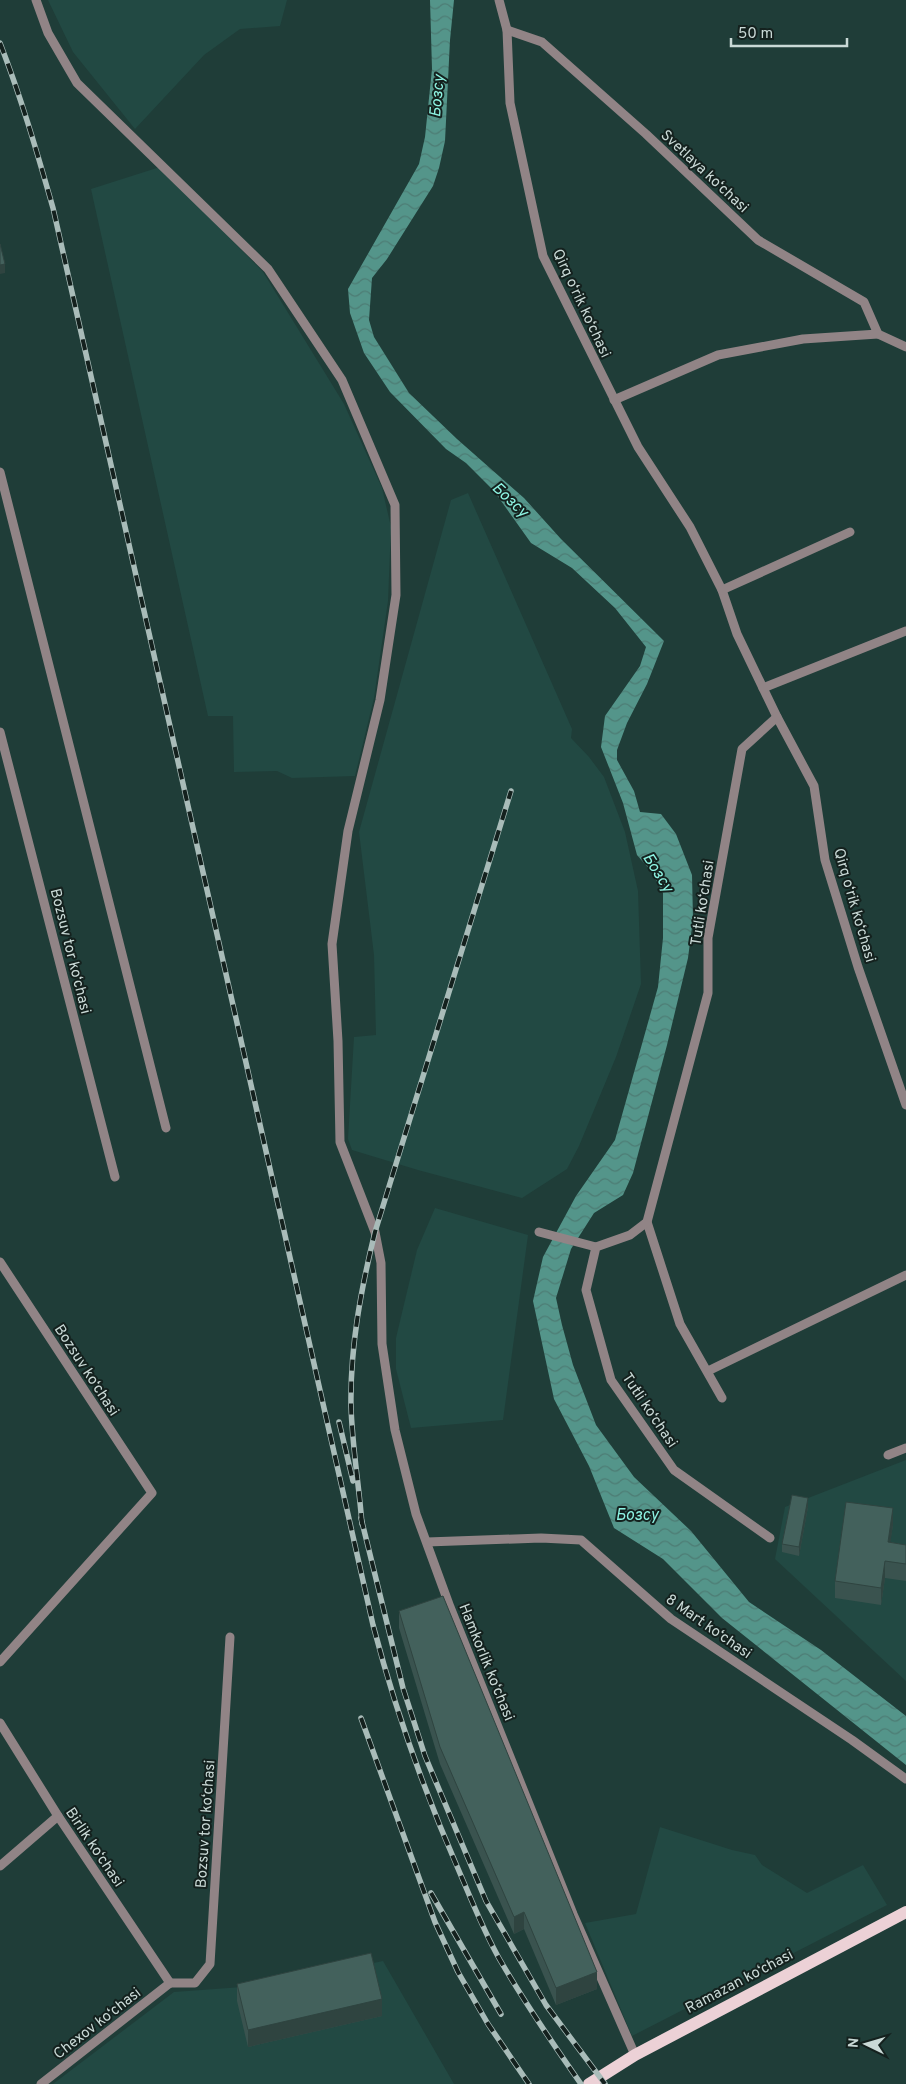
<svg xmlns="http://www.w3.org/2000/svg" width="906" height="2084" font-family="Overpass,sans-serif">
  <defs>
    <pattern id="water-waves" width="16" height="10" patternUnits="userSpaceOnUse" patternTransform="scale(1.25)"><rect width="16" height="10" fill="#54958a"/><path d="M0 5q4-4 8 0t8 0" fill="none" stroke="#4d7c74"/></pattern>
  </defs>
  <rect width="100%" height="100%" fill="#1f3d38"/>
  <g fill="#224943">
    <polygon points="48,0 287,0 280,26 240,29 204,55 135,129 73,52"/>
    <polygon points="160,167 263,272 344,404 382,488 391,527 388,601 374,698 355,776 292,778 277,771 234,772 233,716 208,716 91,189"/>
    <polygon points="468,493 572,729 571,738 589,757 604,777 625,832 638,891 641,984 616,1057 579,1146 567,1169 522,1198 418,1170 352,1150 348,1139 354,1037 376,1035 374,955 359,832 451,500"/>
    <polygon points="435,1208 528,1235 503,1420 411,1428 396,1369 396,1338 417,1250"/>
    <polygon points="906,1460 906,1681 775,1559 785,1507"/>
    <polygon points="660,1827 732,1850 755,1855 762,1865 807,1893 863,1865 887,1905 632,2036 585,1923 636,1914"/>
    <polygon points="383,1961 454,2084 53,2084 174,1992 269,1985"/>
  </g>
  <polygon fill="url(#water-waves)" points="430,0 454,0 450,40 445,141 439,168 433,186 387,259 372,278 369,320 374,337 409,393 457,439 524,498 561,539 664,641 647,684 627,723 617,750 617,760 634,791 640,812 661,814 676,834 692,875 693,919 688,958 667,1045 633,1173 623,1195 594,1213 571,1249 556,1298 562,1325 573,1365 596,1425 634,1477 691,1531 749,1602 821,1650 906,1716 906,1765 722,1618 663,1559 614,1528 589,1466 554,1399 533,1301 543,1257 576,1196 615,1140 658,987 663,938 663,893 651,871 637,855 623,803 601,747 605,716 640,666 646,647 615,608 572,568 531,543 494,491 466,463 446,449 390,392 364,353 350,313 348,289 419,164 425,137 432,69"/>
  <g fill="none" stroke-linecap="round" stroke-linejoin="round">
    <g stroke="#918486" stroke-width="9">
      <polyline points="36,0 48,33 77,83 268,269 342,380 395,505 396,595 380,700 348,831 332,944 338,1041 340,1142 375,1232 381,1263 382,1344 395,1430 416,1514 450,1607 573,1914 635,2055"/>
      <polyline points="499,0 507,30 510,103 543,256 638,447 690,527 722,590 737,634 777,717 814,786 825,860 858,967 906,1105"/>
      <polyline points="507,30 542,42 646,134 758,240 864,302 878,334 906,347"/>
      <polyline points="614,400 718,355 803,339 878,334"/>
      <polyline points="0,472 166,1128"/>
      <polyline points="722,590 850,532"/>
      <polyline points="763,688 906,631"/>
      <polyline points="0,732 115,1177"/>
      <polyline points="647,1222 680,1324 722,1398"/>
      <polyline points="539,1232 596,1247"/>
      <polyline points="0,1262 152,1493 0,1662"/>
      <polyline points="708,1371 906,1275"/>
      <polyline points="888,1455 906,1448"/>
      <polyline points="770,1538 674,1470 611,1380 586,1290 596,1247 630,1235 647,1222 708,993 708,938 742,749 777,717"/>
      <polyline points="427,1542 541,1538 581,1540 671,1619 852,1740 906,1779"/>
      <polyline points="0,1723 58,1816 170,1983"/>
      <polyline points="0,1866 58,1816"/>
      <polyline points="170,1983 195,1983 210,1964 230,1637"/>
      <polyline points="41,2084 170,1983"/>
    </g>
    <polyline stroke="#ecd1d6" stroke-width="12" points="589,2084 635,2055 906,1912"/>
    <g stroke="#a9bcb9" stroke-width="5.5">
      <g id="rail">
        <path d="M0 43C21 97 37 152 53 208L373 1625C395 1709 424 1791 459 1871 472 1901 484 1932 500 1960 525 2003 553 2044 581 2084"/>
        <polyline points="339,1422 353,1481"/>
        <polyline points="361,1518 403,1688 425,1756 486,1901 546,2005 605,2084"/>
        <path d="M362 1524C359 1485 352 1445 351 1406 350 1347 361 1289 375 1232L511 791"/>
        <polyline points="361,1718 435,1922 458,1972 488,2024 529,2084"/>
        <polyline points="431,1893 501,2014"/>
      </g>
    </g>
    <use href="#rail" stroke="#14211e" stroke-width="4" stroke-dasharray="11" stroke-linecap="butt"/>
  </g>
  <g fill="#3a534f">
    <polygon points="808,1507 799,1556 782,1552 782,1544"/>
    <polygon points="893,1525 890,1542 906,1545 906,1581 885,1578 881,1605 835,1598 835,1581"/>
    <polygon points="399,1611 597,1989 556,2005 524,1929 514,1934 440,1764 399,1628"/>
    <polygon points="237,1984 382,2016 248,2047 237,2001"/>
  </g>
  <g fill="#2f4440">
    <polygon points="5,264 5,273 0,274 0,265"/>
    <polygon points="808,1498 808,1507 799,1556 799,1547"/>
    <polygon points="893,1508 893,1525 888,1559 888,1542"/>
    <polygon points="885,1561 885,1578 881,1605 881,1588"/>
    <polygon points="524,1912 524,1929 514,1934 514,1917"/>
    <polygon points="597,1972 597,1989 556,2005 556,1988"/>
    <polygon points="382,1999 382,2016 248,2047 248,2030"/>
  </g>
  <g fill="#43615c" stroke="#2f4440">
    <polygon points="0,244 5,264 0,265"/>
    <polygon points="792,1495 808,1498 799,1547 782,1544"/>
    <polygon points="846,1502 893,1508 888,1542 906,1545 906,1564 885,1561 881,1588 835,1581"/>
    <polygon points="443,1596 597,1972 556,1988 524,1912 514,1917 440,1747 399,1611"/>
    <polygon points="371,1953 382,1999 248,2030 237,1984"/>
  </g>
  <g text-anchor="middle" stroke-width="4" stroke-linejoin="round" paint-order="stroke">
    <g font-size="15" fill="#c9d9d6" stroke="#14211e">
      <text transform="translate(705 171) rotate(43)" y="5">Svetlaya ko‘chasi</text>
      <text transform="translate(582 303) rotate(65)" y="5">Qirq o‘rik ko‘chasi</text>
      <text transform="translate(702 903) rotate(-81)" y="5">Tutli ko‘chasi</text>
      <text transform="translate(855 905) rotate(74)" y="5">Qirq o‘rik ko‘chasi</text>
      <text transform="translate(71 951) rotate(76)" y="5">Bozsuv tor ko‘chasi</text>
      <text transform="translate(87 1370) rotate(57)" y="5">Bozsuv ko‘chasi</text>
      <text transform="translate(650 1410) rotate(56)" y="5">Tutli ko‘chasi</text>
      <text transform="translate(709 1626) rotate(35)" y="5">8 Mart ko‘chasi</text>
      <text transform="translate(487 1662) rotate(68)" y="5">Hamkorlik ko‘chasi</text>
      <text transform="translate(205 1824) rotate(-86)" y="5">Bozsuv tor ko‘chasi</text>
      <text transform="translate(95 1847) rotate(56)" y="5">Birlik ko‘chasi</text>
      <text transform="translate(739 1981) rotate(-28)" y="5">Ramazan ko‘chasi</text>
      <text transform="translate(97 2023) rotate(-38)" y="5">Chexov ko‘chasi</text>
    </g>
    <g font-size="16" font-style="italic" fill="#8ef4e3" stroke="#14211e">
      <text transform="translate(436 96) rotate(-85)" y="6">Бозсу</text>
      <text transform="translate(511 499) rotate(43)" y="6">Бозсу</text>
      <text transform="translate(659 872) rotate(58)" y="6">Бозсу</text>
      <text x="637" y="1520">Бозсу</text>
    </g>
  </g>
  <g transform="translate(866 2044) rotate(275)" stroke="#14211e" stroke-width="4" paint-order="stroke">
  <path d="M0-4L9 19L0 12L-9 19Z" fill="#c9d9d6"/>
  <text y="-8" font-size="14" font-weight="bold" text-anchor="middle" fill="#c9d9d6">N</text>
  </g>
  <path d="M731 38v8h116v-8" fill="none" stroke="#c9d9d6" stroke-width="2.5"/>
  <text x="738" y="38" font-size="15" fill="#c9d9d6" stroke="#14211e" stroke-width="4" paint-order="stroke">50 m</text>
</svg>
